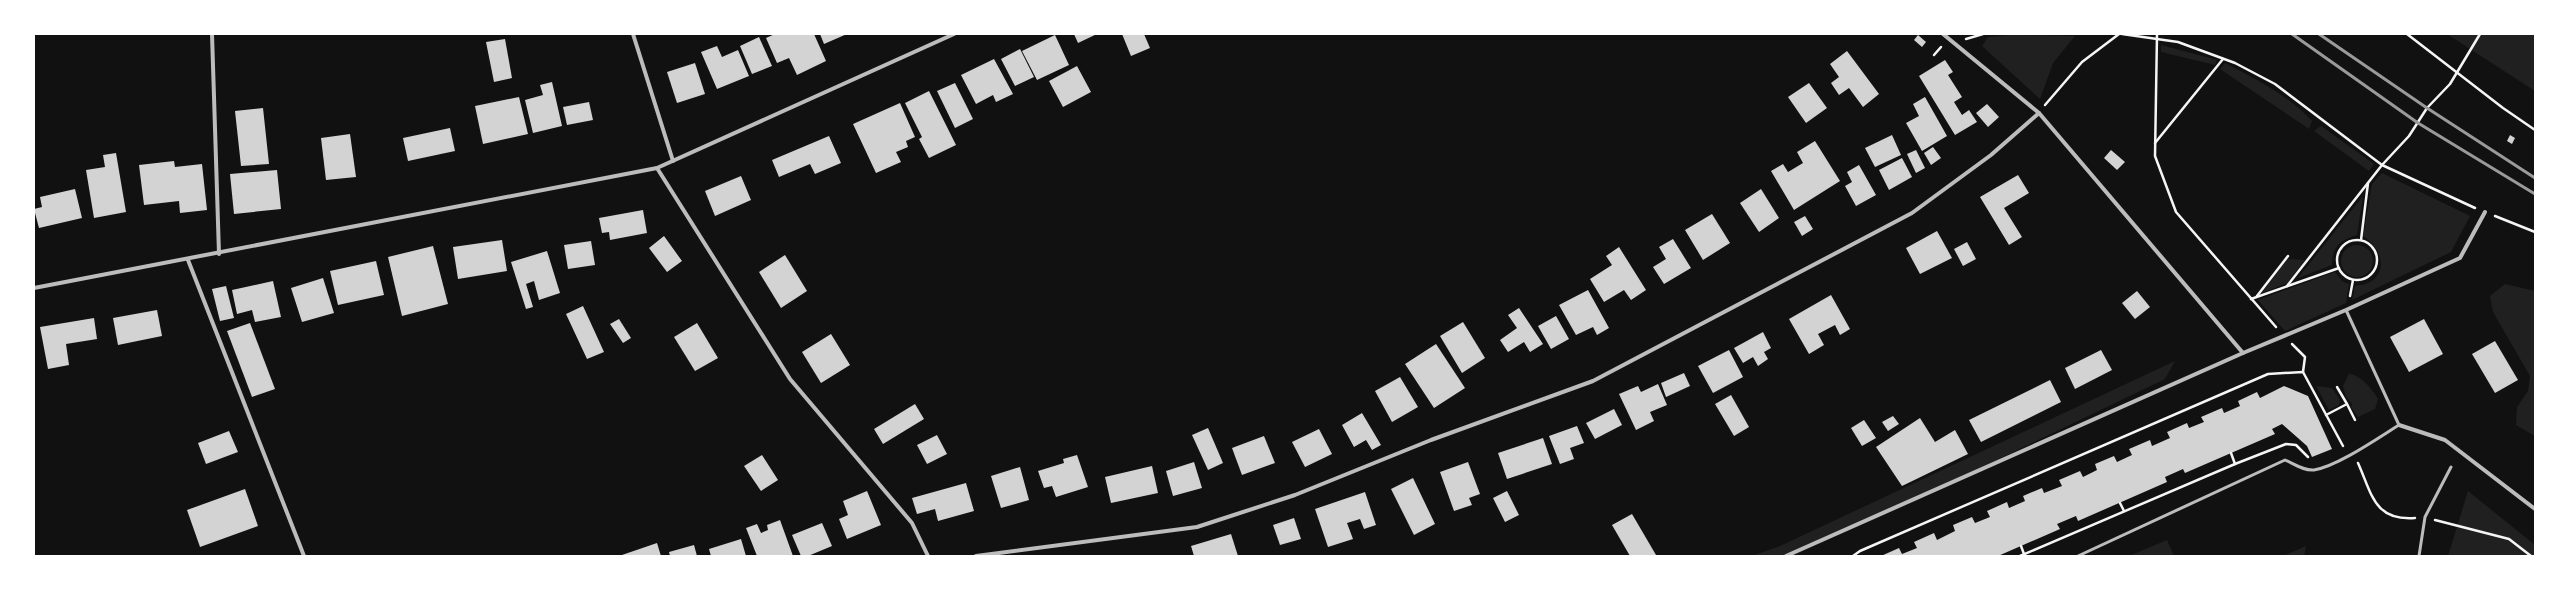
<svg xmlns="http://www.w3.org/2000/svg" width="2569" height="590" font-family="'Source Serif 4',serif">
  <rect width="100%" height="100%" fill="#111"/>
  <g fill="#202020">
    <polygon points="2447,34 2535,34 2535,91"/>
    <polygon points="2012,35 2075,36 2053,63 2040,99 1982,46 1988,37"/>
    <polygon points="2161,45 2217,60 2215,65 2161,52"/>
    <path d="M2225 63C2256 79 2288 95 2312 121L2309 129 2220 69Z"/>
    <polygon points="2321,126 2374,164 2369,171 2314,131"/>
    <path d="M2382 173 2470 216 2451 252 2352 300 2355 286C2388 284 2388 252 2363 236L2372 184Z"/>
    <path d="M2363 196 2357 235C2340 240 2332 247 2332 265L2298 278Z"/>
    <circle cx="2357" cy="261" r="16"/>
    <polygon points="2287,259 2305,260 2287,283 2262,293"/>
    <polygon points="2335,272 2342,281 2349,284 2346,303 2285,331 2258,300"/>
    <polygon points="2505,284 2535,291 2535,436 2516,425 2517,407 2528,391 2530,376 2493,312 2490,296"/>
    <polygon points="2175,361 2165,379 1872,520 1788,556 1752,556 1780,546"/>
    <path d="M2349 374C2360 374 2373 390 2378 399L2375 409 2358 417 2351 407 2352 404 2346 397 2343 386Z"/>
    <polygon points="2316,386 2332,388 2340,400 2339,405 2329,410"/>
    <polygon points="2468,491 2535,545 2535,556 2448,556"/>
    <polygon points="2167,540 2174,556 2129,556"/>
    <polygon points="2306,546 2304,556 2283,556"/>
  </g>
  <g fill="#d3d3d3">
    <polygon points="775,34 814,34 826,61 797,75 789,58 777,63 766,38"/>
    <polygon points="820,34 847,34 824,44"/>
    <polygon points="1074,34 1097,34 1078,43"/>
    <polygon points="1122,34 1144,34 1150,48 1131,56"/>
    <polygon points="1055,35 1069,65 1037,80 1022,51"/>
    <polygon points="1918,35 1926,42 1922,47 1914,40"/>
    <polygon points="759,37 772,66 752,74 740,46"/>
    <polygon points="505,39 512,78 494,82 486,42"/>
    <polygon points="717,46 722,57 738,50 749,76 717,89 701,52"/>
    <polygon points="1020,49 1034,77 1015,86 1001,59"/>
    <polygon points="1847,51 1879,94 1863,107 1849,88 1839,95 1831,83 1839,77 1830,64"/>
    <polygon points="994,59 1013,94 996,102 993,95 976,104 961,75"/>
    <polygon points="1945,60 1953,72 1948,75 1962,97 1954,102 1962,115 1969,110 1977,122 1955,135 1919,76"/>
    <polygon points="695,63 705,94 677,103 667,72"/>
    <polygon points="1077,66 1091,92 1063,107 1049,81"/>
    <polygon points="552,82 562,126 533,133 525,100 543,95 540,85"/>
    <polygon points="955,83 973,119 955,128 937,91"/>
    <polygon points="1809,83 1827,108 1806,123 1788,97"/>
    <polygon points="929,91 956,145 929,158 919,139 922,137 905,103"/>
    <polygon points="519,97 528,134 483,144 475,106"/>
    <polygon points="1925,97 1947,136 1922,151 1906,123 1919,116 1913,104"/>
    <polygon points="589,102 593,120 567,125 563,107"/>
    <polygon points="900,103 915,137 906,141 908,147 896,152 901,162 876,173 853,124"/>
    <polygon points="1987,104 1999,117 1988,127 1976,113"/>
    <polygon points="263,108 269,164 241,166 235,111"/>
    <polygon points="450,128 455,151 408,161 403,138"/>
    <polygon points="350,134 356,177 326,180 321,138"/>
    <polygon points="1892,135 1901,155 1875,167 1865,148"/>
    <polygon points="2510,135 2515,138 2512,144 2507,141"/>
    <polygon points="829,136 841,163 815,174 810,164 779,177 772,160"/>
    <polygon points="1815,141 1840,181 1794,210 1771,171 1783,164 1788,172 1803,163 1797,152"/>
    <polygon points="1933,147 1941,158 1931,165 1924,153"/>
    <polygon points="1916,150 1925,168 1916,173 1907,154"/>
    <polygon points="2111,150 2125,162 2117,170 2104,158"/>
    <polygon points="116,153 126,212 94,218 86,170 105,167 103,155"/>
    <polygon points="1902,158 1912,177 1889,190 1879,170"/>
    <polygon points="174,161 175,167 202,164 207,210 180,213 179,201 144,205 139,165"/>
    <polygon points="1859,165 1876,195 1856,206 1845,186 1852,182 1847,172"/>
    <polygon points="277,170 281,209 234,214 230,174"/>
    <polygon points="2018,175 2029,193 2004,208 2022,237 2009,245 1980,197"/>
    <polygon points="741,176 751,200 715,216 705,191"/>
    <polygon points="75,189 82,218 39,228 34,209 42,207 40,197"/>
    <polygon points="1761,189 1779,218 1759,232 1740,203"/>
    <polygon points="643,210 647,233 610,240 609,232 602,233 599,218"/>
    <polygon points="1712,214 1730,243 1703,260 1685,230"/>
    <polygon points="1805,216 1813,229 1802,236 1794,222"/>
    <polygon points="1937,231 1952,258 1920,274 1906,248"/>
    <polygon points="664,236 682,261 667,272 649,248"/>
    <polygon points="1673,239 1691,268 1664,284 1653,267 1666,259 1659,247"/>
    <polygon points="502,240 507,271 458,279 453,247"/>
    <polygon points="591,241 595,265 568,269 564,245"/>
    <polygon points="1967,242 1976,259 1963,266 1954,249"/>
    <polygon points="433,246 448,304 402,316 388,257"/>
    <polygon points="1619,247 1646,290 1631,300 1624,290 1604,302 1590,279 1612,265 1606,256"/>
    <polygon points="547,251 560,293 539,300 534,281 526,284 533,307 526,309 511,262"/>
    <polygon points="785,255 807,291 781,308 759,272"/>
    <polygon points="376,261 384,295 338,305 330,271"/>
    <polygon points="323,278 334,313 302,322 291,288"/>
    <polygon points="273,281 281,317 255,322 252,310 237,314 232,290"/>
    <polygon points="226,286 234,318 220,321 212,289"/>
    <polygon points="1588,290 1609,328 1597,335 1593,327 1576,335 1559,305"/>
    <polygon points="2137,291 2150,307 2135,319 2122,303"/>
    <polygon points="1831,295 1850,329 1840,335 1835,325 1818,334 1824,345 1809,354 1789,319"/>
    <polygon points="583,306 604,352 587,359 566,314"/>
    <polygon points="1519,308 1543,344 1530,352 1524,342 1508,352 1500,340 1517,328 1508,315"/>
    <polygon points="157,310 162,336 118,345 113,318"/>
    <polygon points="1556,316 1569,339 1551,349 1538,326"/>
    <polygon points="94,318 97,339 66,344 69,365 48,369 40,327"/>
    <polygon points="619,319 631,338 623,343 610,324"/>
    <polygon points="2424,319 2443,354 2409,372 2390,337"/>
    <polygon points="1463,322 1485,358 1462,373 1440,336"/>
    <polygon points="250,323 275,389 252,397 227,331"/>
    <polygon points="697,323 718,358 695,371 674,337"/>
    <polygon points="1763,332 1771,348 1764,352 1768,359 1758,366 1753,357 1743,363 1734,348"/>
    <polygon points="831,334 850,365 821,383 802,352"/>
    <polygon points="2495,341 2518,380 2495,393 2472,354"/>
    <polygon points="1436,344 1465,388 1434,408 1405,364"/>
    <polygon points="1729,350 1743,377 1713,393 1698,366"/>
    <polygon points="2101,350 2112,370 2075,389 2065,368"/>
    <polygon points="1684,373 1690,386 1666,397 1661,383"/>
    <polygon points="1400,377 1418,407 1392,422 1375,391"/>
    <polygon points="2050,380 2061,402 1981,442 1969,420"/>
    <polygon points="1658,384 1667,405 1650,412 1654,421 1636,430 1619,394 1638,386 1641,392"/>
    <polygon points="2284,386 2308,396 2332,449 2312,457 2307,446 2282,424 2272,429 2275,434 2185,473 2183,469 2165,477 2167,482 2078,521 2076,516 2057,524 2060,529 1998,556 1881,556 1899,548 1902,554 1917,548 1914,542 1934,533 1937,540 1955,531 1953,525 1972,517 1975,523 1990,517 1987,511 2007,502 2009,508 2025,501 2023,496 2042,488 2044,493 2062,486 2059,480 2080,471 2083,477 2097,470 2095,464 2114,456 2117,462 2132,455 2129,449 2150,440 2152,446 2170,438 2167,432 2187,423 2189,428 2204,422 2201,417 2222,408 2224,413 2240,406 2238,401 2257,392 2260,398"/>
    <polygon points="1731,395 1749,427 1734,436 1715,404"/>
    <polygon points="915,404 924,419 883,444 874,429"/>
    <polygon points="1614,409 1622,425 1595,439 1586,423"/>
    <polygon points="1362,413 1381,445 1372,450 1366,440 1354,447 1342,425"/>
    <polygon points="1893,416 1899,424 1888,431 1882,422"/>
    <polygon points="1920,418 1935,442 1955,430 1968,454 1902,486 1876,447"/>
    <polygon points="1864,420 1876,438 1862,446 1851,428"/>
    <polygon points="1577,426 1584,443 1570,448 1574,459 1560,464 1549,436"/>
    <polygon points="1208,428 1223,463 1208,470 1192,435"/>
    <polygon points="1319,429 1332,454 1305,467 1292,442"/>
    <polygon points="229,431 238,452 206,464 198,443"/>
    <polygon points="937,435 947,454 927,464 917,445"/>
    <polygon points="1264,436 1275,463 1242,475 1232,448"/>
    <polygon points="1543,438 1552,464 1507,479 1498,453"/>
    <polygon points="762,455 778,480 761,491 744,466"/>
    <polygon points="1077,455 1088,487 1056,497 1052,486 1044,488 1038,471 1064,463 1063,459"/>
    <polygon points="1194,462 1202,488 1173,496 1166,471"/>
    <polygon points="1468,462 1480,494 1469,498 1472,505 1454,511 1440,472"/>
    <polygon points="1152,466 1158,493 1111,503 1105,477"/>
    <polygon points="1020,467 1029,500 1001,508 991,476"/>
    <polygon points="1413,478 1435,524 1414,535 1391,489"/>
    <polygon points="966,483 974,511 938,521 935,509 917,514 912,498"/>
    <polygon points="245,489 258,526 200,547 187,510"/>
    <polygon points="867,491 881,525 847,539 839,519 848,515 843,501"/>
    <polygon points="1507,491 1519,515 1505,522 1493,498"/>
    <polygon points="1365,492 1376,525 1364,529 1360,519 1347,523 1353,539 1328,547 1315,509"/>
    <polygon points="1632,514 1656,555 1654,556 1630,556 1612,525"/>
    <polygon points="1294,518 1301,539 1280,545 1273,525"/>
    <polygon points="780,520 793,556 757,556 746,528 757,524 761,533 768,530 767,525"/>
    <polygon points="822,523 832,546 808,556 801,556 792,535"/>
    <polygon points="1231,534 1238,556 1194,556 1191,546"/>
    <polygon points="741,539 746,556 711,556 709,549"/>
    <polygon points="657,543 661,556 619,556"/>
    <polygon points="694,545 697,556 670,556 669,552"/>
  </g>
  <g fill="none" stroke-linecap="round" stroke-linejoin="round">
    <g stroke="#f5f5f5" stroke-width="2.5">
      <polyline points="2122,34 2178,42 2235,63 2275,84 2382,165 2475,208"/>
      <polyline points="2157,34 2155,156 2176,212 2276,327"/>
      <polyline points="2407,34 2503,108 2535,130"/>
      <polyline points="1966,39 1983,34"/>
      <polyline points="1934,55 1941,47"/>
      <polyline points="2045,105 2082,62 2119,34"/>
      <polyline points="2155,143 2223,59"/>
      <polyline points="2495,216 2535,232"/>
      <circle cx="2357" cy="260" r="20"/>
      <polyline points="2361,240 2368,183"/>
      <polyline points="2287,286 2382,165 2409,136 2427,108 2450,84 2480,34"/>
      <polyline points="2257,296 2288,256"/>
      <polyline points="2350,296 2353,280"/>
      <polyline points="2251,299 2339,268"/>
      <polyline points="2292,344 2305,357 2303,372"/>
      <polyline points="2347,404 2355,420"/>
      <polyline points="2326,415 2347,404 2337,387"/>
      <polyline points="2231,453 2235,464"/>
      <path d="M2358 463C2372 494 2374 521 2415 518"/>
      <polyline points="2120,503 2124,511"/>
      <polyline points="2435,520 2509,539 2531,556"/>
      <polyline points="2021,546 2024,554"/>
      <polyline points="1853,556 1860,551 2268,374 2303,372 2343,446"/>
      <polyline points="2020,556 2235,464 2286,444 2296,445 2308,457"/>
    </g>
    <g stroke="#bcbcbc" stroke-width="3">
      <path d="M2078 556 2285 460C2294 464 2304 471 2314 470 2338 466 2378 438 2399 425L2346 310"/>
      <polyline points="2419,556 2425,517 2451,467"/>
    </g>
    <g stroke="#bcbcbc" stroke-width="4">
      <polyline points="212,34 219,254"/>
      <polyline points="633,34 673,161"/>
      <polyline points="1943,34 2039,113 2243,353"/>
      <polyline points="657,168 790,379 912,523 928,556"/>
      <polyline points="188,260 304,556"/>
      <polyline points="34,288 657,168 954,34"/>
      <polyline points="2399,425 2445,440 2535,509"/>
      <polyline points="976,556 1197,527 1295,495 1431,440 1593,381 1912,213 1991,155 2039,113"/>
      <polyline points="1786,556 2243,353 2346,310 2460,258 2485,212"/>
    </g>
    <g stroke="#9a9a9a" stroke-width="3">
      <polyline points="2292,34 2418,123 2535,194"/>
      <polyline points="2319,34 2427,108 2535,178"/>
    </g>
  </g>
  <rect width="2569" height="590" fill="none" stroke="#ffffff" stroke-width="70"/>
</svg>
